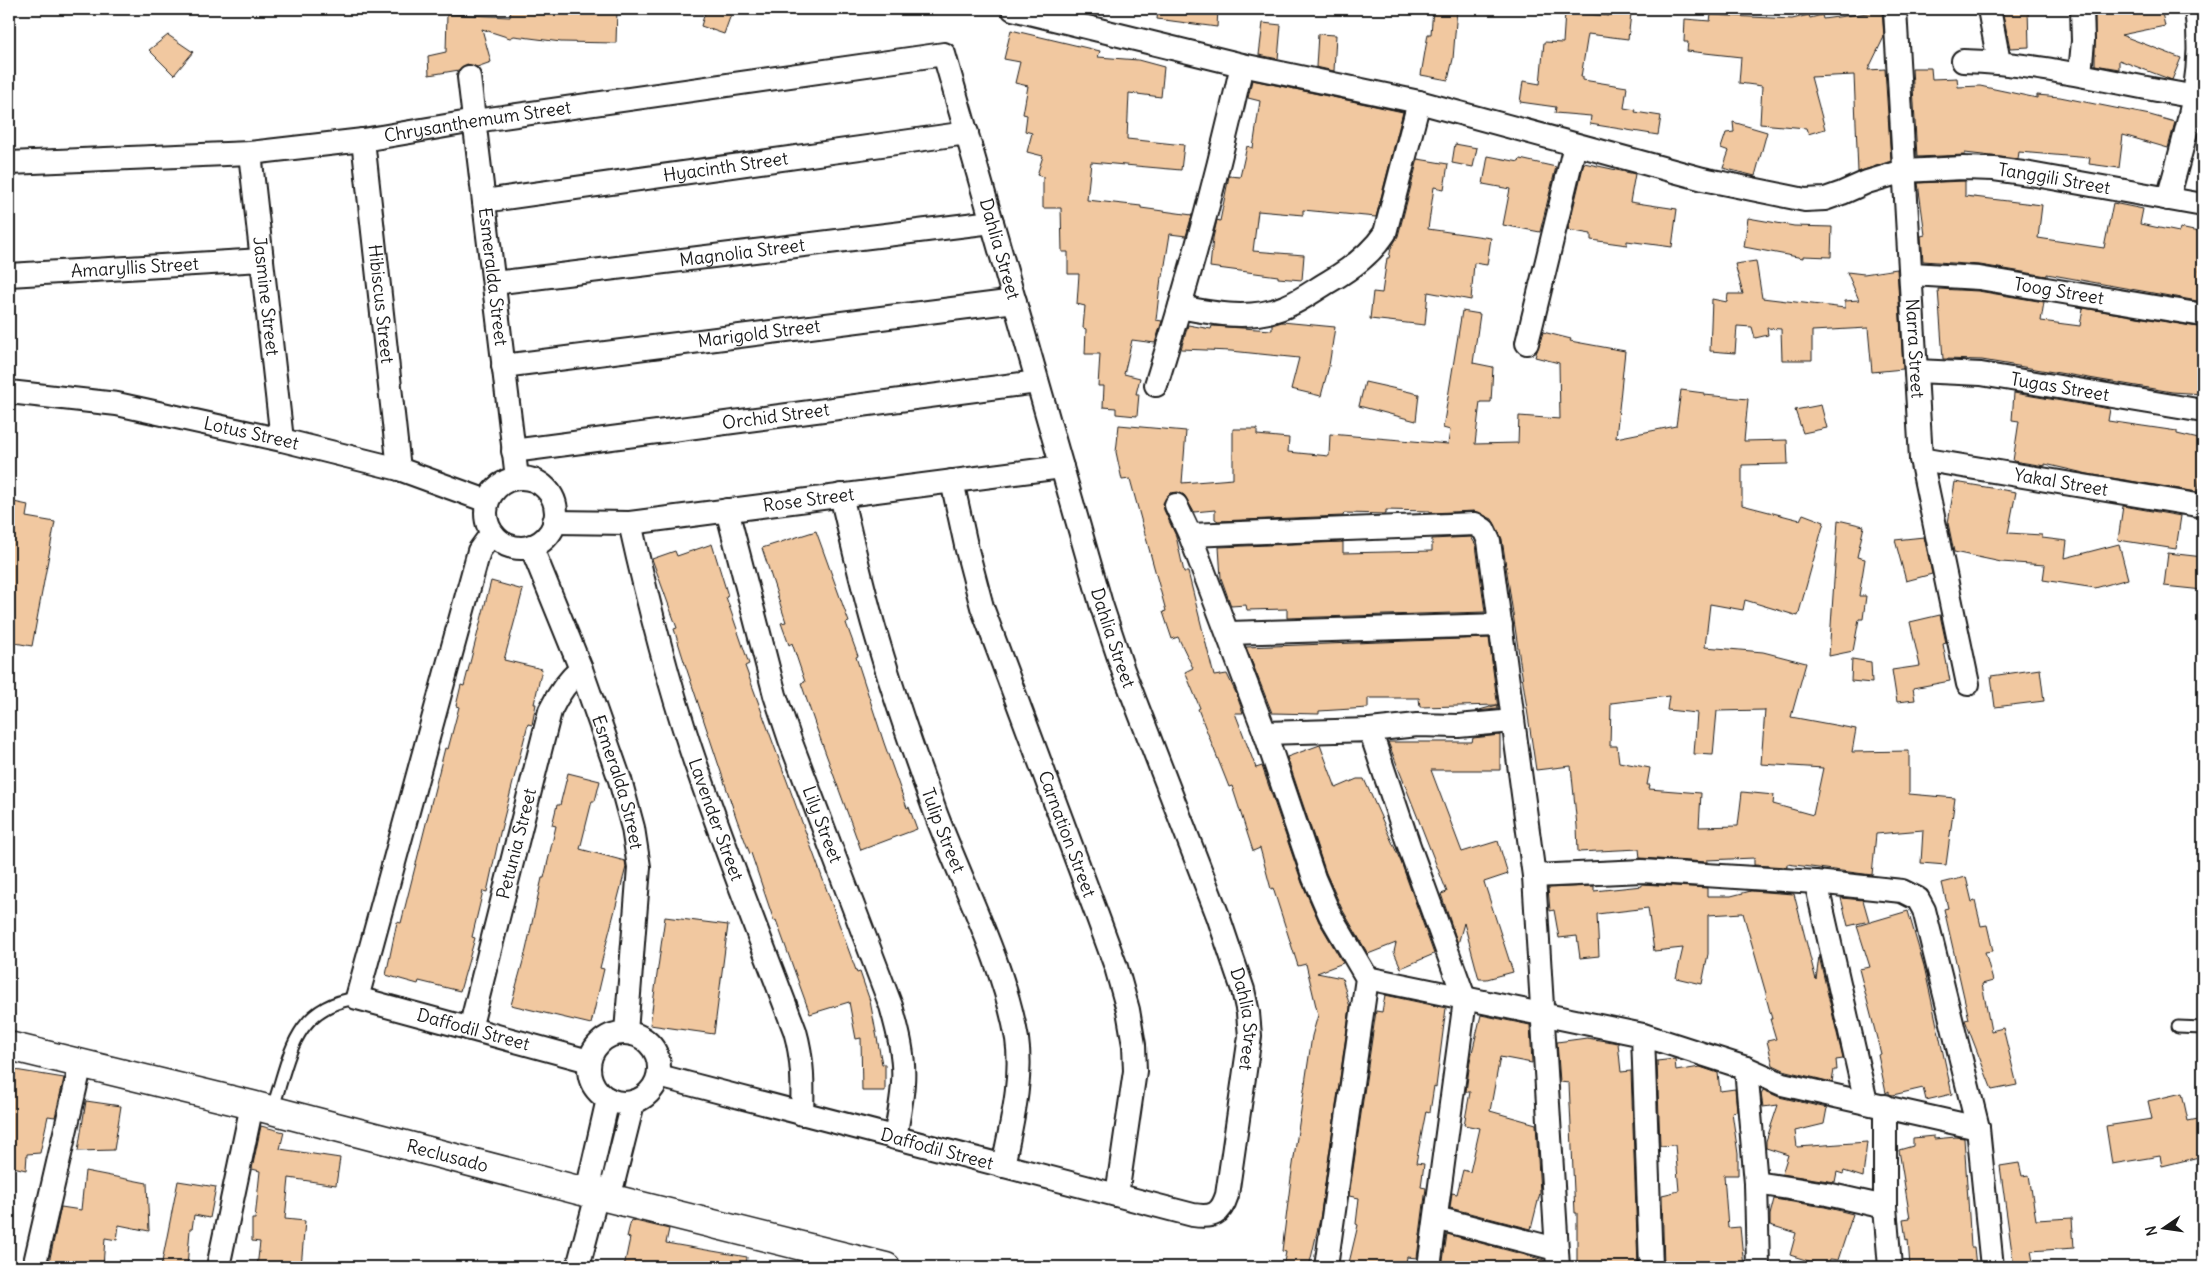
<svg xmlns="http://www.w3.org/2000/svg" width="2212" height="1276" font-family="Delius,sans-serif">
  <rect width="100%" height="100%" fill="#fff"/>
  <filter id="ink" filterUnits="userSpaceOnUse"><feTurbulence type="fractalNoise" baseFrequency=".02" numOctaves="2"/><feDisplacementMap in="SourceGraphic" scale="10" xChannelSelector="R" yChannelSelector="G"/><feConvolveMatrix kernelMatrix="1 2 1 2 8 2 1 2 1" color-interpolation-filters="sRGB"/></filter>
  <g filter="url(#ink)">
    <g fill="#f1c8a0" stroke="#1c1c1c" fill-rule="evenodd">
      <polygon points="511,9 617,9 616,43 561,42 514,36 510,38 482,29 491,62 477,67 467,64 459,70 429,75 428,56 446,52 447,14 510,17"/>
      <polygon points="706,9 733,9 724,34 701,26"/>
      <polygon points="1158,9 1218,9 1217,27 1157,19"/>
      <polygon points="1433,9 1457,9 1453,59 1448,80 1421,75 1428,34 1431,34"/>
      <polygon points="2002,9 2028,9 2029,47 2010,48"/>
      <polygon points="2095,9 2161,9 2165,26 2121,35 2181,58 2172,80 2119,60 2119,69 2095,65"/>
      <polygon points="1882,11 1884,37 1868,70 1885,69 1891,161 1858,172 1854,75 1811,77 1825,129 1808,134 1806,128 1760,124 1762,86 1739,83 1741,57 1687,51 1688,42 1684,42 1685,19 1710,21 1711,15 1792,19 1809,15 1810,18 1822,15 1823,19"/>
      <polygon points="1565,12 1609,16 1609,12 1631,14 1628,39 1588,34 1581,77 1583,77 1583,80 1627,87 1624,108 1636,110 1635,112 1661,116 1658,135 1590,124 1591,116 1555,113 1556,107 1520,102 1523,81 1540,84 1544,42 1563,43"/>
      <polygon points="1263,23 1281,25 1278,59 1259,55"/>
      <polygon points="1011,30 1100,51 1098,57 1138,60 1164,67 1161,97 1129,93 1127,139 1184,145 1181,170 1091,162 1087,200 1141,206 1141,208 1192,215 1186,236 1170,234 1163,277 1161,277 1156,320 1162,321 1155,343 1132,340 1124,374 1140,378 1136,394 1139,394 1137,416 1116,414 1116,408 1103,407 1104,386 1098,386 1100,354 1085,354 1086,329 1083,328 1085,306 1077,304 1079,274 1068,274 1068,252 1062,252 1061,208 1043,208 1043,177 1037,175 1043,156 1027,152 1032,133 1025,131 1027,115 1023,114 1028,86 1015,83 1020,62 1004,59"/>
      <polygon points="1318,34 1336,35 1334,71 1316,67"/>
      <polygon points="168,35 193,52 174,75 149,50"/>
      <polygon points="1912,68 1931,68 1932,79 1957,78 1958,87 1980,86 2037,98 2037,95 2060,97 2150,115 2175,122 2168,148 2123,135 2119,168 2089,164 2090,158 2019,152 2018,159 1965,153 1965,155 1917,157"/>
      <polygon points="1252,80 1403,112 1376,217 1303,210 1303,215 1258,211 1253,251 1304,255 1302,280 1278,278 1278,276 1210,267 1213,238 1217,220 1220,221 1229,176 1240,177 1247,146 1253,148 1260,101 1248,98"/>
      <polygon points="1733,122 1767,132 1755,176 1723,168 1729,151 1721,148 1726,133 1734,132"/>
      <polygon points="1455,144 1477,148 1473,167 1452,163"/>
      <polygon points="1488,156 1519,162 1520,159 1556,167 1540,232 1503,225 1510,189 1483,184"/>
      <polygon points="1418,159 1448,164 1444,189 1434,187 1428,229 1491,238 1487,265 1474,263 1471,300 1428,292 1425,325 1370,319 1373,292 1382,293 1387,258 1389,258 1391,248 1398,236"/>
      <polygon points="1584,163 1635,174 1630,202 1677,209 1672,247 1627,241 1627,245 1591,240 1591,234 1568,230"/>
      <polygon points="1965,181 1965,196 2042,205 2038,238 2104,248 2113,203 2143,209 2140,224 2179,232 2180,228 2203,233 2203,255 2200,271 2203,272 2203,302 2047,274 2047,276 1980,265 1923,261 1921,236 1925,235 1918,183"/>
      <polygon points="1748,218 1794,226 1832,227 1831,257 1803,256 1803,258 1744,247"/>
      <polygon points="1756,261 1762,298 1845,308 1845,301 1859,300 1847,272 1864,274 1897,269 1903,369 1872,372 1868,328 1812,331 1812,360 1782,360 1781,329 1767,328 1768,335 1755,338 1752,327 1737,326 1735,353 1710,351 1712,299 1727,302 1728,294 1743,294 1735,264"/>
      <polygon points="1938,289 1978,291 2044,302 2041,321 2080,326 2083,308 2203,328 2203,394 2172,392 1982,360 1943,359"/>
      <path d="M1462 311 1480 314 1473 363 1493 367 1491 402H1480L1475 444 1518 443 1519 416 1560 419 1559 363 1535 357 1543 332 1571 339 1570 341 1625 351 1616 438 1676 426 1681 390 1704 393V395L1748 399 1744 441 1787 440 1788 464 1742 465V505L1800 520 1803 514 1824 522 1798 616 1745 600 1743 610 1710 604 1705 647 1763 652 1806 663 1791 717 1856 729 1852 752 1909 751V794L1955 798 1946 865 1921 863 1923 830 1876 834 1872 875 1787 864V867L1754 865V858L1707 860V862L1640 858 1639 849 1578 852 1577 826 1571 766 1536 770 1502 539 1492 519 1474 511 1430 513V511L1386 510V514L1344 513 1343 516 1218 521 1215 519V510L1194 512 1184 495 1178 492 1170 493 1163 503 1164 510 1176 536 1184 572H1188L1214 676 1227 674 1236 693 1243 713H1235L1256 768 1262 766 1302 883 1319 922 1343 963 1317 973 1342 978 1350 1007 1320 1219 1309 1267H1283L1286 1252 1282 1251 1291 1178 1312 1036 1318 1015 1306 964 1298 966 1273 888 1271 889 1260 848 1253 851 1232 786 1229 787 1198 709 1200 708 1185 672 1193 668 1178 637 1172 639 1163 612 1166 611 1130 479 1122 480 1116 452 1119 425 1186 431 1182 483 1233 479V429H1257V435L1289 438 1288 452 1329 456 1330 434 1448 444 1450 430 1443 428ZM1669 696 1667 710 1697 713 1694 754 1713 755 1717 711 1765 710 1761 764 1823 768 1813 815 1773 804 1774 795 1742 792 1738 826 1699 827 1701 793 1649 789 1650 785H1647L1650 768 1619 762 1617 746H1610L1611 703Z"/>
      <polygon points="1282,322 1335,327 1329,366 1321,396 1291,389 1299,358 1231,351 1181,349 1188,325 1211,329 1212,326 1272,330 1272,325"/>
      <polygon points="1365,382 1419,394 1416,421 1359,406"/>
      <polygon points="2014,393 2110,409 2108,421 2177,431 2177,434 2203,440 2203,466 2201,466 2198,492 2088,474 2045,464 2045,466 2013,461 2019,421 2012,420"/>
      <polygon points="1821,405 1827,428 1803,433 1795,410"/>
      <polygon points="1955,482 2016,492 2008,533 2042,535 2042,538 2067,541 2065,558 2119,544 2128,579 2095,588 2043,580 2045,565 2001,562 1954,552 1948,523"/>
      <polygon points="9,501 28,505 26,517 55,522 32,646 9,642"/>
      <polygon points="2123,506 2181,516 2176,549 2118,540"/>
      <polygon points="1838,520 1864,526 1857,557 1865,559 1859,596 1866,596 1863,619 1859,619 1853,651 1829,656"/>
      <polygon points="816,531 849,622 846,623 858,656 856,657 884,743 907,808 909,807 917,829 861,850 815,724 801,683 805,682 792,643 789,645 781,623 786,622 762,548"/>
      <polygon points="1471,537 1476,545 1485,612 1287,618 1287,609 1247,610 1246,605 1231,606 1221,578 1219,547 1343,542 1343,553 1432,551 1432,539"/>
      <polygon points="1924,537 1932,574 1906,581 1895,540"/>
      <polygon points="712,544 728,596 726,597 749,664 745,666 857,973 860,972 870,1001 882,1064 885,1064 885,1091 862,1091 861,1038 856,1039 849,1002 810,1014 776,920 774,921 751,853 750,854 737,820 683,658 674,629 677,628 652,559 675,551 677,556"/>
      <polygon points="2168,553 2203,557 2203,590 2164,586"/>
      <polygon points="491,581 523,590 504,660 542,669 534,704 536,704 532,725 528,724 500,833 487,892 483,891 472,937 475,938 460,991 419,981 418,984 386,975 397,922 401,923 445,748 448,749 459,707 456,706 461,685 464,686"/>
      <polygon points="1940,615 1946,643 1943,644 1950,681 1913,688 1915,700 1897,702 1892,670 1920,666 1910,622"/>
      <polygon points="1489,638 1498,709 1476,711 1497,705 1420,707 1419,698 1368,698 1368,708 1319,711 1319,714 1272,713 1246,647"/>
      <polygon points="1852,659 1871,662 1872,683 1851,681"/>
      <polygon points="2040,669 2044,701 1995,707 1991,676"/>
      <polygon points="1500,735 1500,770 1431,770 1462,852 1498,841 1508,874 1484,882 1513,972 1487,979 1479,979 1464,923 1458,944 1441,894 1447,892 1388,742 1472,742 1473,738"/>
      <polygon points="1320,745 1336,788 1357,779 1364,779 1401,862 1434,954 1401,968 1394,952 1396,943 1368,954 1342,909 1326,873 1287,757"/>
      <polygon points="568,773 600,781 595,801 592,801 580,849 625,861 626,867 600,968 604,969 591,1024 511,1005 526,950 542,878 544,878 556,826 552,825 557,805 560,805"/>
      <polygon points="1966,877 1972,902 1975,901 1981,926 1987,925 1993,951 1985,952 1993,981 1982,984 1991,1031 2003,1028 2017,1085 1992,1090 1965,1020 1969,1019 1944,909 1948,908 1942,883"/>
      <polygon points="1642,884 1707,888 1707,896 1731,896 1751,891 1794,894 1816,980 1819,956 1843,1059 1836,1060 1837,1070 1834,1070 1832,1082 1786,1071 1773,1065 1767,1041 1776,1039 1770,1019 1772,1019 1766,997 1767,997 1743,913 1708,915 1708,954 1702,984 1676,978 1683,948 1654,951 1648,908 1597,914 1599,956 1580,958 1577,936 1559,938 1554,910 1550,911 1548,888 1594,886 1594,891 1642,886"/>
      <polygon points="1841,898 1863,900 1869,921 1848,926"/>
      <polygon points="1908,911 1924,966 1952,1094 1926,1100 1923,1088 1893,1095 1889,1094 1889,1091 1886,1093 1878,1055 1881,1054 1859,969 1870,967 1857,926"/>
      <polygon points="665,917 728,925 714,1034 650,1025"/>
      <polygon points="1385,995 1446,1008 1436,1087 1434,1086 1430,1112 1426,1111 1416,1163 1424,1164 1421,1187 1426,1188 1417,1258 1407,1257 1405,1267 1348,1267 1358,1225 1356,1224 1359,1198 1349,1196 1376,1011 1382,1012"/>
      <polygon points="1481,1015 1530,1025 1532,1063 1500,1057 1490,1111 1536,1124 1540,1193 1531,1229 1450,1208 1452,1193 1457,1194 1463,1170 1470,1172 1480,1128 1464,1125 1470,1092 1466,1092 1470,1061"/>
      <polygon points="1587,1038 1618,1043 1621,1072 1631,1071 1638,1267 1577,1267 1577,1213 1575,1213 1569,1083 1560,1082 1557,1042"/>
      <polygon points="1675,1059 1676,1071 1700,1067 1718,1073 1720,1091 1735,1089 1737,1111 1732,1112 1738,1154 1738,1175 1724,1175 1728,1228 1740,1227 1744,1267 1664,1267 1662,1195 1679,1191 1675,1145 1660,1146 1657,1061"/>
      <polygon points="15,1070 64,1078 55,1117 48,1116 40,1153 27,1154 26,1170 9,1166 9,1109"/>
      <polygon points="1763,1090 1779,1097 1827,1108 1824,1124 1795,1131 1797,1147 1867,1142 1863,1177 1844,1171 1843,1174 1837,1172 1835,1182 1782,1174 1788,1155 1766,1148 1766,1141 1778,1105 1763,1107 1761,1094"/>
      <polygon points="2182,1093 2188,1121 2203,1118 2203,1156 2162,1166 2160,1156 2112,1164 2106,1126 2152,1119 2148,1101"/>
      <polygon points="86,1101 121,1106 114,1150 78,1151"/>
      <polygon points="261,1126 284,1132 280,1149 340,1158 336,1185 289,1178 285,1219 305,1221 301,1267 257,1267 260,1242 252,1241 252,1219 255,1219 260,1171 252,1169"/>
      <polygon points="1934,1136 1934,1139 1956,1137 1964,1138 1971,1247 1974,1247 1976,1267 1910,1267 1908,1239 1906,1240 1903,1219 1910,1218 1899,1150 1913,1146 1913,1138"/>
      <polygon points="2019,1163 2022,1176 2029,1175 2036,1220 2072,1218 2074,1248 2031,1251 2034,1267 2014,1267 2000,1166"/>
      <polygon points="85,1171 147,1183 149,1231 119,1225 117,1240 105,1238 103,1267 48,1267 61,1207 81,1210"/>
      <polygon points="178,1181 216,1187 210,1218 194,1215 192,1229 190,1229 187,1267 161,1267"/>
      <polygon points="1774,1199 1825,1207 1853,1214 1838,1260 1830,1259 1827,1267 1790,1255 1796,1233 1770,1225 1770,1215"/>
      <polygon points="631,1220 669,1229 666,1243 747,1257 746,1267 624,1267 630,1238 627,1237"/>
      <polygon points="1447,1234 1544,1260 1545,1267 1442,1267"/>
    </g>
    <g fill="none" stroke-linecap="round" stroke-linejoin="round">
      <g stroke="#1c1c1c" stroke-width="15">
        <g id="lane">
          <polyline points="2178,1027 2203,1028"/>
          <path d="M272 1110C290 1058 292 1007 357 998"/>
        </g>
      </g>
      <g stroke="#1c1c1c" stroke-width="26">
        <g id="street">
          <path id="s1" d="M1013 9 1242 65 1419 102 1703 179 1805 200 1825 199 1842 193 1867 182 1904 171 1963 168 1994 169 2030 174 2203 205"/>
          <path id="s2" d="M1895 9 1921 459 1968 684"/>
          <polyline points="1989,9 1999,62"/>
          <path d="M1963 61C2045 63 2123 86 2203 98"/>
          <polyline points="2080,74 2083,41 2082,9"/>
          <path id="s3" d="M469 77 517 478"/>
          <path id="s4" d="M363 140 399 469"/>
          <path id="s5" d="M250 153 282 440"/>
          <path id="s6" d="M9 163 250 153 363 140 475 121 944 54 1101 604 1123 670 1218 916 1243 990 1248 1013 1250 1036 1227 1195C1221 1214 1213 1218 1193 1215L659 1076"/>
          <path d="M2168 199C2185 134 2206 77 2196 9"/>
          <path id="s7" d="M484 201 967 133"/>
          <path id="s8" d="M1912 274 1979 278 2203 315"/>
          <path id="s9" d="M9 275 262 260"/>
          <path id="s10" d="M494 283 992 222"/>
          <path d="M1180 307C1215 314 1253 321 1287 306 1302 300 1316 289 1330 281 1352 268 1371 254 1385 233L1419 102"/>
          <polyline points="1527,343 1575,145"/>
          <path id="s11" d="M503 366 1015 301"/>
          <path id="s12" d="M1916 371 1981 374 2203 411"/>
          <path d="M1156 385C1189 280 1218 173 1242 65"/>
          <path id="s13" d="M9 392 117 404 282 440 399 469 487 501"/>
          <path id="s14" d="M513 451 1037 382"/>
          <path id="s15" d="M1921 459 2203 506"/>
          <circle cx="521" cy="513" r="35"/>
          <path id="s16" d="M952 481 967 550 982 607 1097 915 1116 967 1128 1010 1134 1045 1135 1071 1117 1195"/>
          <path id="s17" d="M841 495C852 541 862 586 875 631 893 693 914 754 936 814 963 886 1004 963 1017 1039 1023 1081 1011 1125 1003 1166"/>
          <polyline points="1176,505 1190,535"/>
          <path id="s18" d="M727 510 775 695 790 740 891 1006C898 1031 905 1057 903 1083 902 1101 898 1120 895 1138"/>
          <path id="s19" d="M554 522 630 523 1062 467"/>
          <path id="s20" d="M630 523C647 599 666 675 691 750 723 845 760 938 795 1031 803 1059 803 1085 802 1114"/>
          <path id="s21" d="M492 533 479 551 357 998 589 1061"/>
          <path id="s22" d="M531 546 581 669 620 780 633 828 639 867 626 1032"/>
          <polyline points="1229,633 1501,625"/>
          <polyline points="1370,730 1417,725 1458,726 1513,721"/>
          <polyline points="1265,733 1370,730 1409,846 1465,1000 1429,1267"/>
          <polyline points="1534,876 1558,1267"/>
          <polyline points="1816,882 1866,1102"/>
          <polyline points="1367,978 1643,1035"/>
          <path id="s23" d="M470 1029 550 711C558 694 567 681 581 669"/>
          <circle cx="624" cy="1068" r="35"/>
          <polyline points="1746,1068 1756,1183 1758,1267"/>
          <polyline points="1885,1106 1885,1207 1890,1267"/>
          <polyline points="1756,1183 1827,1194 1885,1207"/>
          <polyline points="597,1195 590,1178 608,1099"/>
          <polyline points="1436,1218 1556,1249"/>
          <polyline points="34,1267 81,1063"/>
          <polyline points="218,1267 252,1105"/>
          <polyline points="578,1267 597,1195 613,1183 633,1103"/>
          <polyline points="1326,1267 1367,978 1330,915 1314,878 1265,733 1190,535 1475,524 1484,530 1489,541 1534,876 1642,871 1816,882 1902,891 1918,899 1924,910 1978,1128 1992,1267"/>
          <polyline points="1651,1267 1643,1035 1746,1068 1782,1084 1978,1128"/>
        </g>
      </g>
      <g stroke="#1c1c1c" stroke-width="31">
        <g id="secondary">
          <path id="s24" d="M9 1046 252 1105 597 1195 886 1267"/>
        </g>
      </g>
      <use href="#lane" stroke="#fff" stroke-width="11"/>
      <use href="#street" stroke="#fff" stroke-width="22"/>
      <use href="#secondary" stroke="#fff" stroke-width="28"/>
    </g>
  </g>
  <g text-anchor="middle" stroke-width="4" stroke-linejoin="round" paint-order="stroke">
    <g font-size="18" fill="#1c1c1c" stroke="#fff">
      <text dy="6" stroke="none"><textPath href="#s6" startOffset="471">Chrysanthemum Street</textPath></text>
      <text dy="6" stroke="none"><textPath href="#s7" startOffset="244">Hyacinth Street</textPath></text>
      <text dy="6" stroke="none"><textPath href="#s1" startOffset="1070">Tanggili Street</textPath></text>
      <text dy="6" stroke="none"><textPath href="#s6" startOffset="1145">Dahlia Street</textPath></text>
      <text dy="6" stroke="none"><textPath href="#s10" startOffset="250">Magnolia Street</textPath></text>
      <text dy="6" stroke="none"><textPath href="#s9" startOffset="126">Amaryllis Street</textPath></text>
      <text dy="6" stroke="none"><textPath href="#s3" startOffset="201">Esmeralda Street</textPath></text>
      <text dy="6" stroke="none"><textPath href="#s8" startOffset="148">Toog Street</textPath></text>
      <text dy="6" stroke="none"><textPath href="#s5" startOffset="144">Jasmine Street</textPath></text>
      <text dy="6" stroke="none"><textPath href="#s4" startOffset="165">Hibiscus Street</textPath></text>
      <text dy="6" stroke="none"><textPath href="#s11" startOffset="258">Marigold Street</textPath></text>
      <text dy="6" stroke="none"><textPath href="#s2" startOffset="340">Narra Street</textPath></text>
      <text dy="6" stroke="none"><textPath href="#s12" startOffset="145">Tugas Street</textPath></text>
      <text dy="6" stroke="none"><textPath href="#s14" startOffset="265">Orchid Street</textPath></text>
      <text dy="6" stroke="none"><textPath href="#s13" startOffset="246">Lotus Street</textPath></text>
      <text dy="6" stroke="none"><textPath href="#s15" startOffset="142">Yakal Street</textPath></text>
      <text dy="6" stroke="none"><textPath href="#s19" startOffset="256">Rose Street</textPath></text>
      <text dy="6" stroke="none"><textPath href="#s6" startOffset="1550">Dahlia Street</textPath></text>
      <text dy="6" stroke="none"><textPath href="#s22" startOffset="252">Esmeralda Street</textPath></text>
      <text dy="6" stroke="none"><textPath href="#s20" startOffset="309">Lavender Street</textPath></text>
      <text dy="6" stroke="none"><textPath href="#s18" startOffset="329">Lily Street</textPath></text>
      <text dy="6" stroke="none"><textPath href="#s17" startOffset="351">Tulip Street</textPath></text>
      <text dy="6" stroke="none"><textPath href="#s16" startOffset="372">Carnation Street</textPath></text>
      <text dy="6" stroke="none"><textPath href="#s23" startOffset="191">Petunia Street</textPath></text>
      <text dy="6" stroke="none"><textPath href="#s6" startOffset="1955">Dahlia Street</textPath></text>
      <text dy="6" stroke="none"><textPath href="#s21" startOffset="606">Daffodil Street</textPath></text>
      <text transform="translate(937 1149) rotate(15)" y="6">Daffodil Street</text>
      <text dy="6" stroke="none"><textPath href="#s24" startOffset="452">Reclusado</textPath></text>
    </g>
  </g>
  <rect width="2212" height="1276" fill="none" stroke="#fff" stroke-width="30"/>
  <rect x="15" y="15" width="2182" height="1246" fill="none" stroke="#1c1c1c" stroke-width="2" filter="url(#ink)"/>
  <g transform="translate(2164 1228) rotate(257)" stroke="#ffffff" stroke-width="4" paint-order="stroke">
  <path d="M0-4L9 19L0 12L-9 19Z" fill="#1c1c1c"/>
  <text y="-8" font-size="14" font-weight="bold" text-anchor="middle" fill="#1c1c1c">N</text>
  </g>
</svg>
